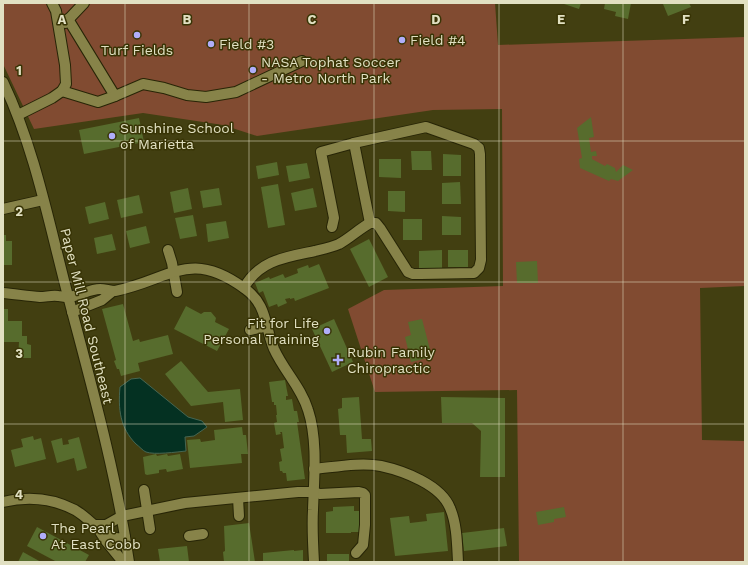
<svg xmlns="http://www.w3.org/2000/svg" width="748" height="565" font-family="'Work Sans',sans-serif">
  <rect width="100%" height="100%" fill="#423f11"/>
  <polygon fill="#814b31" points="3,3 495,3 498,45 745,37 745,286 700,288 702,440 745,441 745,562 519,562 517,390 375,392 348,309 384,290 503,286 502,109 433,110 257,136 223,125 143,113 34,129 3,64"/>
  <path fill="#043122" stroke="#466652" d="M140 378 188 417 202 421 207 427 194 436 185 437 186 451C177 452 154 455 146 452 143 451 139 446 136 444 120 428 118 409 120 387L131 379Z"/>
  <g fill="#576c2d">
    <polygon points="561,3 581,3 579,9"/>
    <polygon points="605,3 631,3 628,19 615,16 616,12 604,9"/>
    <polygon points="664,3 689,3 691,7 668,16 663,4"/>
    <polygon points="591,117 594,137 589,138 591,152 596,151 597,156 592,156 592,159 605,166 607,164 615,168 616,172 623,165 633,170 618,181 611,179 609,181 580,168 579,159 582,158 577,128"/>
    <polygon points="139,118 144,142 84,154 79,130"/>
    <polygon points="411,151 431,151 432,170 412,170"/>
    <polygon points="443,154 461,155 461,176 443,176"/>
    <polygon points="379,159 401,159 401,178 379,177"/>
    <polygon points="277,162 279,175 258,179 256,166"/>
    <polygon points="307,163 310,178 289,182 286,166"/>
    <polygon points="460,182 461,204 442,204 442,183"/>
    <polygon points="278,184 285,225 268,228 261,187"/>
    <polygon points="188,188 192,209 174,213 170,192"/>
    <polygon points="219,188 222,205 203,208 200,191"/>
    <polygon points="313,188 317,207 295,211 291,193"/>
    <polygon points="388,191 405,191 405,212 388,211"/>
    <polygon points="139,195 143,213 121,218 117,200"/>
    <polygon points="105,202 109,219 89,224 85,207"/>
    <polygon points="193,215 197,236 180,239 175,218"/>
    <polygon points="442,216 461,217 461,235 442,235"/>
    <rect x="403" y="219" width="19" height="21"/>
    <polygon points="226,221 229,238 208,242 206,224"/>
    <polygon points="146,226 150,243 130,248 126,231"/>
    <polygon points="112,234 116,250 97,254 94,238"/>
    <polygon points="3,235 6,235 6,241 12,241 12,265 3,265"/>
    <polygon points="369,239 388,277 369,287 350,249"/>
    <polygon points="442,250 442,269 419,269 419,251"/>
    <rect x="448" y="250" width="20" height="17"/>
    <polygon points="537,261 538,283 517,283 516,262"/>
    <polygon points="319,264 329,288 295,301 294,298 290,299 290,298 285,299 287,303 278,307 277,304 269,307 263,291 259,293 255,283 269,277 270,279 283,274 285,278 298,273 297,269 308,265 309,268"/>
    <polygon points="123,304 133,341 139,339 140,342 168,335 173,354 138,363 140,371 121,376 119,369 117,369 114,361 116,360 102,309"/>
    <polygon points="186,306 201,314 204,312 211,312 216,318 215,322 229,329 217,351 174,329"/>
    <polygon points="3,309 8,309 8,321 22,321 22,336 27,336 27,344 31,345 31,358 18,358 19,342 3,342"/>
    <polygon points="334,319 353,362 332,372 312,329"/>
    <polygon points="422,319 432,357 411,362 405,337 411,335 408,322"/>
    <polygon points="181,361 208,392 240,389 243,420 225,422 223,402 191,406 165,374"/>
    <polygon points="285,380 288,396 286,396 286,400 292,399 294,411 297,411 299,422 297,422 305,479 287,481 286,473 283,473 282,471 280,471 279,462 282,461 280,449 284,448 282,432 280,432 281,434 276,435 274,423 277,422 276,415 277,415 276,405 274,405 274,402 272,402 269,382"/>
    <polygon points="359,397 362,439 371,439 372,451 347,453 346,435 340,435 338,409 342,408 342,398"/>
    <polygon points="441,397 505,398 505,477 480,477 481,431 472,423 442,423"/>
    <polygon points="242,427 243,435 246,435 248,454 241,454 242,463 190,468 187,440 200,439 201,442 215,440 214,430"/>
    <polygon points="33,436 34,440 41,438 46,459 15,467 11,450 23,447 21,439"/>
    <polygon points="79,437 87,468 77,471 74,458 57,463 51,441 62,438 63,445 69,444 68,440"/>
    <polygon points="156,454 157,456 167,454 168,456 180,454 183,469 167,472 166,469 159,470 159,473 147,475 145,474 143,457"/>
    <polygon points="354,506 354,511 360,511 361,532 351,532 351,533 326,533 326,512 333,511 333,507"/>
    <polygon points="564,507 566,517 554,519 554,522 538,525 536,512"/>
    <polygon points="444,512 448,551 395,556 390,518 409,516 410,523 427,521 426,514"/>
    <polygon points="249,523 255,562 224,562 223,552 225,551 224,526"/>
    <polygon points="37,527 89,555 85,562 57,562 27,546"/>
    <polygon points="504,528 507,546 464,551 462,533"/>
    <polygon points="187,546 189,562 160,562 158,549"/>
    <polygon points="294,550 294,551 303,550 303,562 263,562 263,553"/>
    <polygon points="23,552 41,562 18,562"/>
    <rect x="327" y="554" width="22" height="8"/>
  </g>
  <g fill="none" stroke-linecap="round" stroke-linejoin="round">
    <g stroke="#272506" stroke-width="12">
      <g id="minor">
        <polyline points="68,19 115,96"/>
        <polyline points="65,23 84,3"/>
        <path d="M3 82C35 149 49 224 68 296 91 384 116 472 129 562"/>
        <polyline points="62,91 98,102 115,96 143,84 164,88 187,95 206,97 236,92 302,61"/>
        <polyline points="18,115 52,98 62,91 66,84 65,65 56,11 52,3"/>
        <polyline points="354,143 370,223"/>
        <polyline points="3,209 43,200"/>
        <polyline points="168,250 172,263 177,292"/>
        <path d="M3 293C15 294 27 296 40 297 46 297 52 295 58 296 61 296 64 297 67 297 78 297 89 289 100 289 105 289 110 291 115 291 170 280 189 248 244 288"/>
        <polyline points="72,312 102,300 113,291"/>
        <polyline points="250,330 268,326"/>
        <path d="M314 469C335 467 361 462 381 466 404 471 441 485 450 508 457 524 457 544 458 562"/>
        <polyline points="144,490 150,529"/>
        <polyline points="238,498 239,516"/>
        <path d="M3 502C28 496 52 498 75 510 89 518 98 532 113 537 117 539 122 538 125 537"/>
        <polyline points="94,525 106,525 122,516 185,503 298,492 313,492 320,494 359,492 363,493 365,495 365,525 363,545 356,553"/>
        <polyline points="99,530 106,541 123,562"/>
        <polyline points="189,536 203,534"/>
        <path d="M314 562C313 545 312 527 313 510 314 479 318 440 308 410 301 387 284 371 274 349 264 325 268 305 244 288 259 260 286 257 315 251 323 249 332 247 339 244 350 238 359 229 370 223H376L380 228 408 272 413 274H421L474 273 479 268 481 260 480 154 479 148 474 144 426 127 354 143 321 152 334 218 332 227"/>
      </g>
    </g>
    <use href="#minor" stroke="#878349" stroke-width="10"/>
  </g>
  <path fill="none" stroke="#e1e0c2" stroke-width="1" stroke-opacity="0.55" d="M125 3V562M249 3V562M374 3V562M499 3V562M623 3V562M3 141H745M3 282H745M3 424H745"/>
  <g fill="#b0aefa" stroke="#383405" stroke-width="1.5">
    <circle cx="137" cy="35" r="4"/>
    <circle cx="402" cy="40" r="4"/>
    <circle cx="211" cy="44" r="4"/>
    <circle cx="253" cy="70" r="4"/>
    <circle cx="112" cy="136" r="4"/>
    <circle cx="327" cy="331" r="4"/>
    <path d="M336 354h4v4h4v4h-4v4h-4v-4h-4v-4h4z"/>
    <circle cx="43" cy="536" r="4"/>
  </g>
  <g text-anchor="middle" stroke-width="3" stroke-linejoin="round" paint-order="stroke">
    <g font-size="14" fill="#e1e0c2" stroke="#383405" text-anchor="start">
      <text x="410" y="45">Field #4</text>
      <text x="219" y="49">Field #3</text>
      <text x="137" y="55" text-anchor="middle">Turf Fields</text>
      <text x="261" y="67">NASA Tophat Soccer<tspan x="261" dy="16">- Metro North Park</tspan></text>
      <text x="120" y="133">Sunshine School<tspan x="120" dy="16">of Marietta</tspan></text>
      <text x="319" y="328" text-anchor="end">Fit for Life<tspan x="319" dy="16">Personal Training</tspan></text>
      <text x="347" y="357">Rubin Family<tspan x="347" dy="16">Chiropractic</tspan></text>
      <text x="51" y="533">The Pearl<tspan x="51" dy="16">At East Cobb</tspan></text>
    </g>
    <g font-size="14" fill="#e1e0c2" stroke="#383405">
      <text transform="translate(87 316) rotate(76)" y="5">Paper Mill Road Southeast</text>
    </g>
  </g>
  <g font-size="13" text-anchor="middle" font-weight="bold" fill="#e1e0c2" stroke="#383405" stroke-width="3" stroke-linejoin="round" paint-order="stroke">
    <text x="62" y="24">A</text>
    <text x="187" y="24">B</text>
    <text x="312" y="24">C</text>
    <text x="436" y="24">D</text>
    <text x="561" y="24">E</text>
    <text x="686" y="24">F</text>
    <text x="19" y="75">1</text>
    <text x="19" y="216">2</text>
    <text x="19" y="358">3</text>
    <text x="19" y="499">4</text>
  </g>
  <rect width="748" height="565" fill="none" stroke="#e1e0c2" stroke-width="8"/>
</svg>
